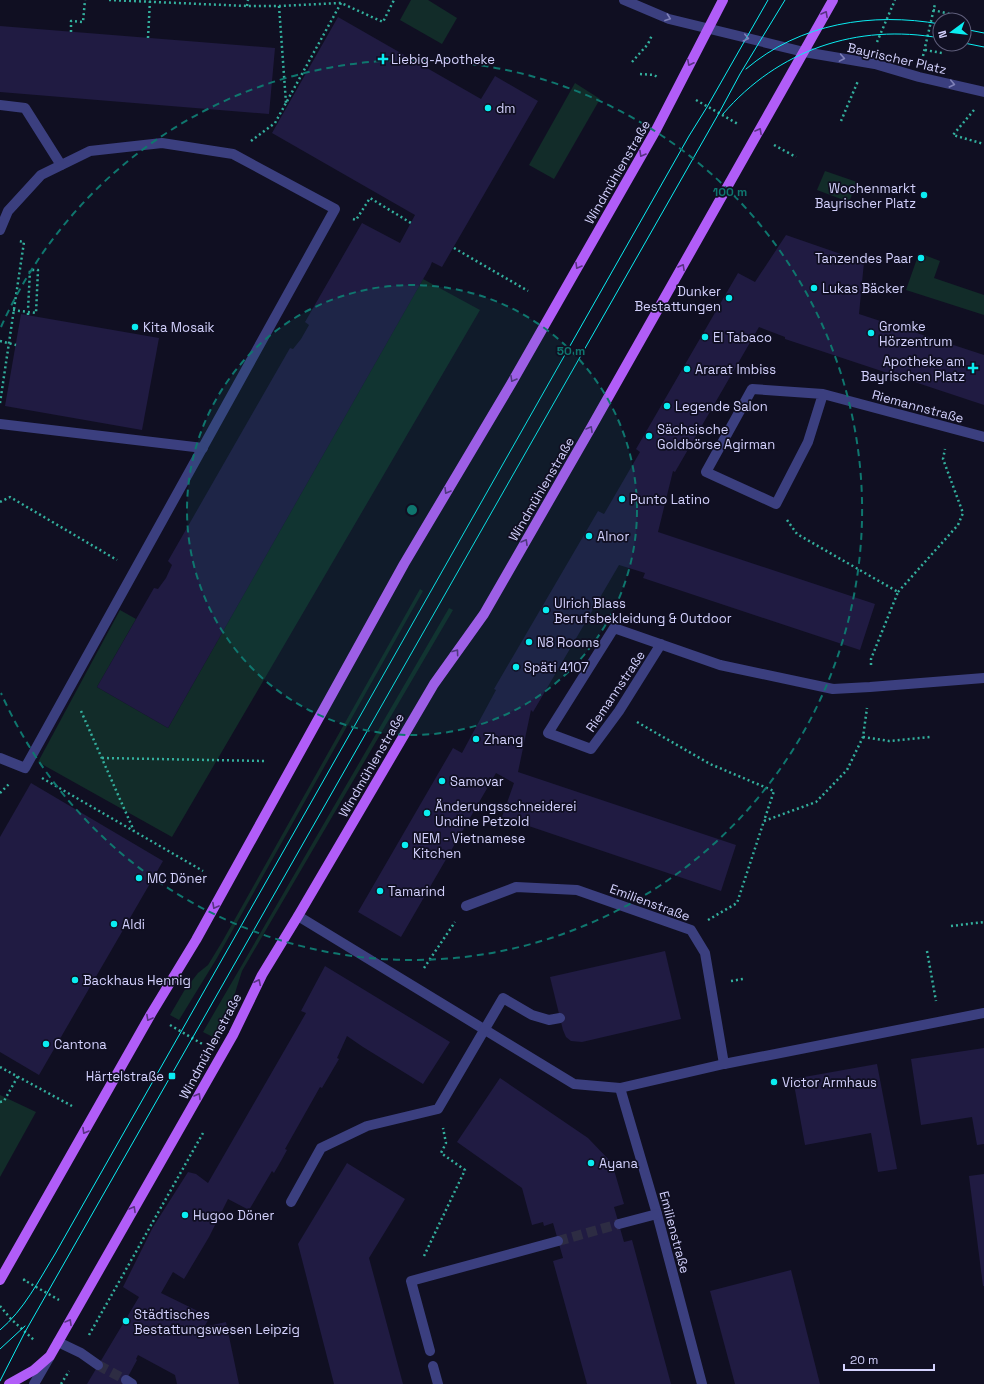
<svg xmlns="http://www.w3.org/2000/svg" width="984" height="1384" font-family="'Space Grotesk',sans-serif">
  <rect width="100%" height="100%" fill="#100f22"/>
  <g fill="#122c29">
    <polygon points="411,0 428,0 457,18 442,44 400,20"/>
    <polygon points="575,83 600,99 554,179 529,165"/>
    <polygon points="825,171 857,182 849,202 817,190"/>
    <polygon points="919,253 940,261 934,278 984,295 984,315 906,290"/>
    <polygon points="423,279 480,310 172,837 38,762 120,610 136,619 97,687 168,728"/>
    <polygon points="420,589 423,591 217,958 179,1020 170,1015 184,991 198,973 208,965 222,942"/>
    <polygon points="449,608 453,610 242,971 229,1012 215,1038 203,1032"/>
    <polygon points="0,1095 36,1112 0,1177"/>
  </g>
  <g fill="#201b42">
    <polygon points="338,17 481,99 495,76 538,101 442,267 432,262 430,267 168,728 97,687 154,588 158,589 166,578 172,565 168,561 290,348 293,349 301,339 309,325 305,322 362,223 400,243 415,215 272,133"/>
    <polygon points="0,26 275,48 269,114 0,92"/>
    <polygon points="786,235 864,262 859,314 984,355 984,405 785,339 785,337 759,327 675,472 673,471 658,532 875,604 860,650 643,578 645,573 619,565 533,712 531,710 518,772 736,845 721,891 502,817 514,783 496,773 401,937 358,912 453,748 462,753 496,690 494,689 598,511 604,514 640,452 636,449 738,273 755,282"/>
    <polygon points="21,314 159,338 142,430 5,406"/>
    <polygon points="31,783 163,861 39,1075 0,1052 0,837"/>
    <polygon points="665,951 681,1019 582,1042 571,1041 566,1037 563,1030 550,977"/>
    <polygon points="325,966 450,1042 423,1084 363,1047 347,1036 337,1058 339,1059 322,1088 320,1087 285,1149 287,1150 281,1161 274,1173 272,1171 249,1210 228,1199 209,1237 184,1279 173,1272 161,1293 210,1317 204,1327 226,1322 239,1384 177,1384 175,1375 138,1355 136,1359 137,1360 124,1384 87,1384 139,1297 123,1287 153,1227 188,1172 196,1174 208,1183 306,1013 301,1011"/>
    <polygon points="984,1048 984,1144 977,1145 972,1117 921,1125 911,1059"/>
    <polygon points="877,1064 897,1169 878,1172 871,1133 805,1145 793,1079"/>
    <polygon points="500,1078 588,1138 612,1163 624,1204 614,1207 624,1242 632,1240 671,1384 587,1384 553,1261 563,1258 553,1223 544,1226 543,1222 532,1225 522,1188 457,1142"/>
    <polygon points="347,1163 405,1199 369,1258 403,1384 334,1384 298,1244"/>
    <polygon points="984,1174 984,1286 983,1286 969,1176"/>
    <polygon points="791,1270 820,1384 735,1384 710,1291"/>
  </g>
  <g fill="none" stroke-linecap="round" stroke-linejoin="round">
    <g stroke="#2d2c43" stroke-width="10" stroke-dasharray="10 5" stroke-linecap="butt">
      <polyline points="558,1241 619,1224"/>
      <polyline points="98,1365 126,1380"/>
    </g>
    <g stroke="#33af9d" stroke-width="2.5" stroke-dasharray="2 3" stroke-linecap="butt">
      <polyline points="109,0 247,6 279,6 341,3 383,22 394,0"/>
      <polyline points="247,6 248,0"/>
      <polyline points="279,6 286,103"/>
      <polyline points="933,10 950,14"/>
      <polyline points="71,32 71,21 83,22 85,0"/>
      <polyline points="148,38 150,0"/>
      <polyline points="877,42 895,0"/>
      <polyline points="925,50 942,53"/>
      <polyline points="923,56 935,4"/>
      <polyline points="632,62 648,44 652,35"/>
      <polyline points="640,74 654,75 659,78"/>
      <polyline points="696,100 738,124"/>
      <polyline points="974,110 953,135 984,144"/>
      <polyline points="841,121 858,81"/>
      <polyline points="251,141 275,123 341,3"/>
      <polyline points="774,145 796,157"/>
      <polyline points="353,219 356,220 370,198 411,223"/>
      <polyline points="454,248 528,291"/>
      <polyline points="13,310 36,313 38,270 30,270 28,310"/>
      <polyline points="0,341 16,345"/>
      <polyline points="0,403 24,242 18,241"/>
      <polyline points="0,502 10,497 117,560"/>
      <polyline points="787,520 797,534 898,592 871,659 871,667"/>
      <polyline points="898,592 958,525 963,513 943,459 945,449"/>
      <polyline points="81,711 134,831"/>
      <polyline points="637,722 710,764 774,791 764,821"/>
      <polyline points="863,737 889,741 930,737"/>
      <polyline points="102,758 265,761"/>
      <polyline points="42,778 203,871"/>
      <polyline points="0,793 10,783"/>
      <polyline points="708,920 737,903 764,821 816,802 847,770 863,737 867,708"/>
      <polyline points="951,926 984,922"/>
      <polyline points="927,951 936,1001"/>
      <polyline points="424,968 455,922"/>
      <polyline points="731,981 743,979"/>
      <polyline points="170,1025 204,1045"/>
      <polyline points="0,1067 72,1106"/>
      <polyline points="0,1102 4,1101 18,1076"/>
      <polyline points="424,1256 465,1170 441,1153 446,1143 443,1128"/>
      <polyline points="25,1279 24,1280 59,1300"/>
      <polyline points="0,1306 11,1319 35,1341"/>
      <polyline points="89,1335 203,1133"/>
      <polyline points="61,1384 69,1371"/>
    </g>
    <g stroke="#3b3f7f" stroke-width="10">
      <polyline points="624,0 669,19 804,52 875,64 919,77 984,92"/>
      <polyline points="0,105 25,108 61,165"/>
      <polyline points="0,230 8,211 41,175 90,151 162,143 233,154 335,209 25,768 0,758"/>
      <polyline points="823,394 808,442 776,504 706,472 752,389 823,394 984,437"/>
      <polyline points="0,424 203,448"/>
      <polyline points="661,644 619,711 591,749 548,733 614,628 720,665 833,689 870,687 984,678"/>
      <polyline points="466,906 516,887 577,890 691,930 705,953 724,1064"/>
      <polyline points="298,916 574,1084 620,1088 724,1064 984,1013"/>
      <polyline points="620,1088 657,1214 702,1384"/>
      <polyline points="291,1202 321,1148 367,1126 438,1109 503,998 532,1015 549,1020 560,1018"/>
      <polyline points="619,1224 657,1214"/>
      <polyline points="58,1342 81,1353 98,1365"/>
      <polyline points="430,1351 411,1281 558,1241"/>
      <polyline points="433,1366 438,1384"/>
      <polyline points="126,1380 132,1384"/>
      <polyline points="34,1384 49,1358"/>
    </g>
    <g stroke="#b15df8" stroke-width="10">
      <polyline points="0,1280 151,1014 196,940 404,564 511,384 656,130 723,0"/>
      <polyline points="9,1384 34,1370 50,1356 233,1035 262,975 298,916 434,684 484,614 592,426 833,0"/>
    </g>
    <g stroke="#0aedf1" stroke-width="1">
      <polyline points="964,29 984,33"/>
      <polyline points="964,43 984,47"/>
      <path d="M746 69C800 23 872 12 940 24"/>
      <path d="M723 114C778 50 857 23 940 38"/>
      <path d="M0 1330C24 1310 39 1280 55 1254L689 136 707 107 768 0"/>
      <polyline points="0,1349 25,1326"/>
      <polyline points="0,1381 25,1332 719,113 740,74 785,0"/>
    </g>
    <polyline stroke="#33af9d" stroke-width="2.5" stroke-dasharray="2 3" stroke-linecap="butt" points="28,315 28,310"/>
  </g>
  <defs><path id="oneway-chevron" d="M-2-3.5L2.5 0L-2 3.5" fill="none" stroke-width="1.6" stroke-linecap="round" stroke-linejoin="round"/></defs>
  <g stroke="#583282">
    <use href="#oneway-chevron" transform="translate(825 14) rotate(-61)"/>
    <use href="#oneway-chevron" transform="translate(690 63) rotate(117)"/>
    <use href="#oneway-chevron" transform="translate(759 131) rotate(-61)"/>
    <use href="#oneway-chevron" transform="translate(642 154) rotate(120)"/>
    <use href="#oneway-chevron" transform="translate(578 266) rotate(120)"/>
    <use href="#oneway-chevron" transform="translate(682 267) rotate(-61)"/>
    <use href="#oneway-chevron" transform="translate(513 379) rotate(120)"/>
    <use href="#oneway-chevron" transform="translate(590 429) rotate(-60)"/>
    <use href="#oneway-chevron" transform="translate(447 491) rotate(121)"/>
    <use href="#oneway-chevron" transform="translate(525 542) rotate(-60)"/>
    <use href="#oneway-chevron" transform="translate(456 652) rotate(-54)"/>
    <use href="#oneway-chevron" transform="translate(215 906) rotate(119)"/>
    <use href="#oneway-chevron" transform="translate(258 982) rotate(-64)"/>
    <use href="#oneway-chevron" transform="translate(149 1018) rotate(119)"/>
    <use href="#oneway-chevron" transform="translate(198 1096) rotate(-60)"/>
    <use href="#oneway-chevron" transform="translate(85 1131) rotate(120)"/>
    <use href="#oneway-chevron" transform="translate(133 1209) rotate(-60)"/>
    <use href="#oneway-chevron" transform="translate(69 1322) rotate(-60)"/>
  </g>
  <g stroke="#7f81b8">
    <use href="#oneway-chevron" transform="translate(668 18) rotate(20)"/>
    <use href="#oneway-chevron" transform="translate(746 38) rotate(13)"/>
    <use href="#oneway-chevron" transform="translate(842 58) rotate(10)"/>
    <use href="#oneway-chevron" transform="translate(952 84) rotate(13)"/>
  </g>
  <circle cx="412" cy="510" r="225" fill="#0f766e" fill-opacity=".12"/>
  <g fill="none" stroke="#0f766e" stroke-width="2" stroke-dasharray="7 5">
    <circle cx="412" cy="510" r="225"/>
    <path d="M1 327A450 450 0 1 1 1 693"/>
  </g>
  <g fill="#0aedf1" stroke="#100f22" stroke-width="1.5">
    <path d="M381 53h4v4h4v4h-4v4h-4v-4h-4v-4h4z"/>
    <circle cx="488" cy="108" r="4"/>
    <circle cx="924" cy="195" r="4"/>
    <circle cx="921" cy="258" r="4"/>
    <circle cx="814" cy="288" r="4"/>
    <circle cx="729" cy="298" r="4"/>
    <circle cx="135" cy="327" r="4"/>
    <circle cx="871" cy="333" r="4"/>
    <circle cx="705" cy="337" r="4"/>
    <path d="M971 362h4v4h4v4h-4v4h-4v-4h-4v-4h4z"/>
    <circle cx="687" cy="369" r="4"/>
    <circle cx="667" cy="406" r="4"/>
    <circle cx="649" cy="436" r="4"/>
    <circle cx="622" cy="499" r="4"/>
    <circle cx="589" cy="536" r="4"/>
    <circle cx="546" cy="610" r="4"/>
    <circle cx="529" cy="642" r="4"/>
    <circle cx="516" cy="667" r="4"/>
    <circle cx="476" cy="739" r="4"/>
    <circle cx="442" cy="781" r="4"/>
    <circle cx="427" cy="813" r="4"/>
    <circle cx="405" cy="845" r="4"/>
    <circle cx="139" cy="878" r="4"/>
    <circle cx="380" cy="891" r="4"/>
    <circle cx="114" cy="924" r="4"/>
    <circle cx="75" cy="980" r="4"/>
    <circle cx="46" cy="1044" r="4"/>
    <rect x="168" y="1072" width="8" height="8" rx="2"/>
    <circle cx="774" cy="1082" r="4"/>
    <circle cx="591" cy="1163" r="4"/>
    <circle cx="185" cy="1215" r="4"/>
    <circle cx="126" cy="1321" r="4"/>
  </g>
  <g text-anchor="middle" stroke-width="3.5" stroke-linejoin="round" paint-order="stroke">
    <g font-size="13" fill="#d3d1fd" stroke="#100f22">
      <text transform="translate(897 58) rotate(13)" y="5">Bayrischer Platz</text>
      <text transform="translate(617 172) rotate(-60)" y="5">Windmühlenstraße</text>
      <text transform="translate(918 406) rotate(15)" y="5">Riemannstraße</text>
      <text transform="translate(541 489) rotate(-60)" y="5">Windmühlenstraße</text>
      <text transform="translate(615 691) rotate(-56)" y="5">Riemannstraße</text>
      <text transform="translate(371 765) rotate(-60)" y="5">Windmühlenstraße</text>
      <text transform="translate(650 902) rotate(20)" y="5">Emilienstraße</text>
      <text transform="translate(210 1046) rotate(-62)" y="5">Windmühlenstraße</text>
      <text transform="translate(675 1232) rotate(75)" y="5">Emilienstraße</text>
    </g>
    <g font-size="13" fill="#d3d1fd" stroke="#100f22" text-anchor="start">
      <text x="391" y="64">Liebig-Apotheke</text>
      <text x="496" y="113">dm</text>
      <text x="916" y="193" text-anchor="end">Wochenmarkt<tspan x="916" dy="15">Bayrischer Platz</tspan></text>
      <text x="913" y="263" text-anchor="end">Tanzendes Paar</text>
      <text x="822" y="293">Lukas Bäcker</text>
      <text x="721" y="296" text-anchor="end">Dunker<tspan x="721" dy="15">Bestattungen</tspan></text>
      <text x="879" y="331">Gromke<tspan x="879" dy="15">Hörzentrum</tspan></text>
      <text x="143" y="332">Kita Mosaik</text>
      <text x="713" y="342">El Tabaco</text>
      <text x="965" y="366" text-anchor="end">Apotheke am<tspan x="965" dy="15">Bayrischen Platz</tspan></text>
      <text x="695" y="374">Ararat Imbiss</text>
      <text x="675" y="411">Legende Salon</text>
      <text x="657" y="434">Sächsische<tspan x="657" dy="15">Goldbörse Agirman</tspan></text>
      <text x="630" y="504">Punto Latino</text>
      <text x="597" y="541">Alnor</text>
      <text x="554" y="608">Ulrich Blass<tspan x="554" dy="15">Berufsbekleidung &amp; Outdoor</tspan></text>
      <text x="537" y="647">N8 Rooms</text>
      <text x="524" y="672">Späti 4107</text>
      <text x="484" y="744">Zhang</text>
      <text x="450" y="786">Samovar</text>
      <text x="435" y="811">Änderungsschneiderei<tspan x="435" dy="15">Undine Petzold</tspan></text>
      <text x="413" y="843">NEM - Vietnamese<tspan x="413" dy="15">Kitchen</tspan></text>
      <text x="147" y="883">MC Döner</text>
      <text x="388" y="896">Tamarind</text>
      <text x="122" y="929">Aldi</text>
      <text x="83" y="985">Backhaus Hennig</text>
      <text x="54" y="1049">Cantona</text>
      <text x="164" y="1081" text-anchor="end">Härtelstraße</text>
      <text x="782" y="1087">Victor Armhaus</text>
      <text x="599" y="1168">Ayana</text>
      <text x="193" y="1220">Hugoo Döner</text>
      <text x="134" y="1319">Städtisches<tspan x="134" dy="15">Bestattungswesen Leipzig</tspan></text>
    </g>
  </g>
  <circle cx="412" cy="510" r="6" fill="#0f766e" stroke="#100f22" stroke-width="2"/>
  <g font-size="12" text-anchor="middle" font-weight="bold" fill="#0f766e" stroke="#100f22" stroke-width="3.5" stroke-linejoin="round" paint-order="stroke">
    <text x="730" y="196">100 m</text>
    <text x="571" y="355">50 m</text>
  </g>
  <g transform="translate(952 32) rotate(255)"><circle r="19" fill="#100f22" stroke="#5e5d7a"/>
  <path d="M0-3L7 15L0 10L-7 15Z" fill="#0aedf1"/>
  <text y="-6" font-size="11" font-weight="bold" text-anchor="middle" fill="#d3d1fd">N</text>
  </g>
  <path d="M844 1364v6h90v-6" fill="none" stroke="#d3d1fd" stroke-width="2"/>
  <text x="850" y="1364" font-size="12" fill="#d3d1fd" stroke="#100f22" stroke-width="3" paint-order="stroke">20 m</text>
</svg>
